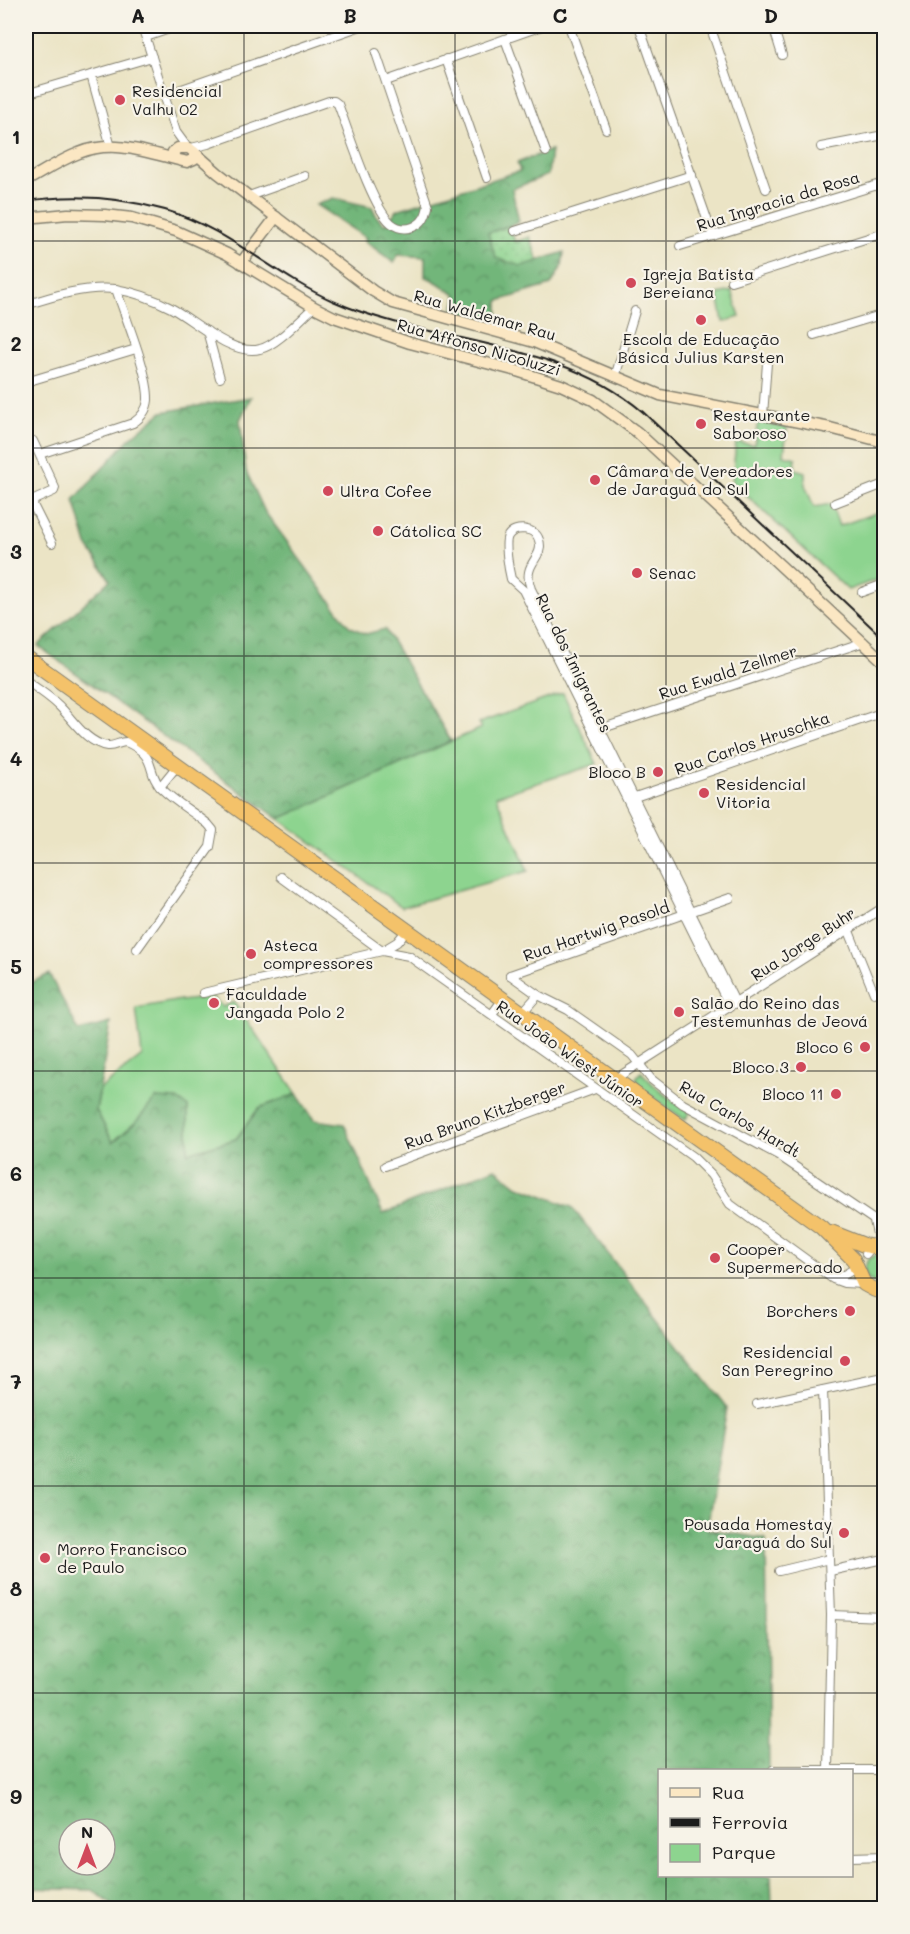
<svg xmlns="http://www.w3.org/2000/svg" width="910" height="1934" font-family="Mali,sans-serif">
  <defs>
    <pattern id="forest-crowns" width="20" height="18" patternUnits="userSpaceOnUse" patternTransform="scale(1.5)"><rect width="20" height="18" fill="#72b67a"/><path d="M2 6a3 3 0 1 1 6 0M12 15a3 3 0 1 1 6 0" fill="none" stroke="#5d9363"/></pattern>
    <pattern id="garden-dots" width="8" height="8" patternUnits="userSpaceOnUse" patternTransform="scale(1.5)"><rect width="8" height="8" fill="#8dd48f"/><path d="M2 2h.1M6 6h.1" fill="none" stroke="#79b57b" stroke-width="1.8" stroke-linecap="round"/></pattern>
  </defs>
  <rect width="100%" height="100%" fill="#f7f3e8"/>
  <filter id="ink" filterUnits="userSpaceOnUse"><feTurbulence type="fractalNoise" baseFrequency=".0167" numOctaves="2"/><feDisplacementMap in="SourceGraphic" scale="12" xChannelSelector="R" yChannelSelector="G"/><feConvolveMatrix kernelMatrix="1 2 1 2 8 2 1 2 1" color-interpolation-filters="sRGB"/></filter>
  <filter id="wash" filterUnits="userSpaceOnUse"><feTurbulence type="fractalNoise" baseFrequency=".008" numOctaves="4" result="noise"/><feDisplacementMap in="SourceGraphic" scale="24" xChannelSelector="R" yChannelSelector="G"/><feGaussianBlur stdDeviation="1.35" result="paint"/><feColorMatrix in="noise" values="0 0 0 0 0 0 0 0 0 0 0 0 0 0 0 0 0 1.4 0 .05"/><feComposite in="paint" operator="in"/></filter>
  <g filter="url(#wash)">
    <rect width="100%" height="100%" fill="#ebe4c5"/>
    <g fill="#8dd48f" stroke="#547856" stroke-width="1.5">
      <polygon points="732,291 740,317 723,322 718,294"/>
      <polygon points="758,422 787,427 784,455 796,458 795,469 805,472 805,485 814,507 831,504 839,526 884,510 884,577 848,590 732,482 736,442 754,445"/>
      <polygon points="563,693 597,764 496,796 528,871 402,907 279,819 481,728 479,723"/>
      <polygon points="212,997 223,1007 234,1002 297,1094 259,1108 236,1139 188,1153 188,1107 135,1123 113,1142 96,1110 100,1089 142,1056 136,1008 181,1000 181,1001"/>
      <path d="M641 1072C651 1083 676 1108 691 1110L685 1120 640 1088 636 1078Z"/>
      <polygon points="878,1254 884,1254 883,1286 868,1280 864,1269 868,1259"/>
    </g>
    <g fill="url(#forest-crowns)" stroke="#47694b" stroke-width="1.5" fill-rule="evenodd">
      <path d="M551 150 548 175 512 189 519 222 488 233 521 266 564 252 562 266 551 285 498 301V323L453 312 457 295C445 290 438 280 425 277V257L398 255 394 263 365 241 366 238 316 205 333 198 372 207 377 217 385 225 397 210 520 171 517 163Z"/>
      <polygon points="251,397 240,420 246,471 265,512 349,626 366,634 385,629 451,741 279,819 38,646 110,580 87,545 74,500 129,439 162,412"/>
      <path d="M49 974 79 1031 111 1023 96 1110 113 1142 135 1123 156 1098 177 1099 188 1107V1153L236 1139 259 1108 297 1094 314 1120 344 1124 383 1214 495 1168 516 1185 572 1207 727 1408 707 1529 766 1539 769 1770H660V1876H771L772 1908H116L93 1890 26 1888V985ZM69 1829H105V1865H69Z"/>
    </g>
    <polygon fill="url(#garden-dots)" stroke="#547856" stroke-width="1.5" points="510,226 515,242 530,237 538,261 521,266 496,258 488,233"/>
  </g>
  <g filter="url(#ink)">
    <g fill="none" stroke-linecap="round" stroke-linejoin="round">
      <g stroke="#848070" stroke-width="10">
        <g id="street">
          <polyline points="142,26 176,132 187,147"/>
          <polyline points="569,26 606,129"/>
          <polyline points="639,26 713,236"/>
          <polyline points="710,26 766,189"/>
          <polyline points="773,26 782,55"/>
          <polyline points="146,37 178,26"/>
          <polyline points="505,39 546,152"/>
          <polyline points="446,59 487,178"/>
          <polyline points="91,75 111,147"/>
          <polyline points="386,81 542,26"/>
          <polyline points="26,94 152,57"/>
          <polyline points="165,95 361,26"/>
          <polyline points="821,147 884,135"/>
          <path d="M191 148 208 144 329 101H334L338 104C348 130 372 207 391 223 397 228 405 230 413 227 423 223 426 216 428 206L376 53"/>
          <polyline points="249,196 305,176"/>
          <polyline points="515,231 692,175"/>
          <polyline points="680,246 884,183"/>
          <polyline points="731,281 884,233"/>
          <path d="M26 305C53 296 86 286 115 289 134 292 154 299 171 308 194 320 233 357 260 349 277 345 300 319 314 307"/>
          <polyline points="207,331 220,378"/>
          <polyline points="814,335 884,314"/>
          <polyline points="615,377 635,311"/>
          <polyline points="26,382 136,349"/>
          <polyline points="763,415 767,363"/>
          <polyline points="33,441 55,488 54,491 34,500 33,505 52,543"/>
          <path d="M40 454 133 423C142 417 147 410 148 400 149 374 125 316 116 289"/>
          <polyline points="835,503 884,484"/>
          <polyline points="862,592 884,584"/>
          <path d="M26 680C38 690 53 698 63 710 75 723 88 743 107 746 114 747 119 742 126 742 159 756 145 772 162 789 175 802 193 812 208 824L213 830 210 847 137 949"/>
          <polyline points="600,729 864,642"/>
          <polyline points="160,787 177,766"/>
          <polyline points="632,798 884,712"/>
          <polyline points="281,877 382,951 409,956 417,962 693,1157 711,1175 730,1204 756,1223 833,1279 844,1283 864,1284"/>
          <polyline points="849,931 874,993"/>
          <polyline points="510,975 538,995 568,1010 632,1055 651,1079 683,1104 778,1155 874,1220 884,1230"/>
          <polyline points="510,975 730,898"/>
          <polyline points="203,993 382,951 397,942 407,930"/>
          <path d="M730 1007 523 590 511 579C509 571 504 543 508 536 515 525 536 528 539 540 545 559 521 562 531 589L736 1004"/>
          <polyline points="522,1013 538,995"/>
          <polyline points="492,1014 503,999"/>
          <polyline points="615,1079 884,907"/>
          <polyline points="385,1166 595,1089"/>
          <polyline points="866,1254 878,1238 874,1221"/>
          <polyline points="829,1275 844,1275 859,1266"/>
          <polyline points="823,1390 831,1615 828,1770"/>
          <polyline points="757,1404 884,1377"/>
          <polyline points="779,1571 829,1559"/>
          <polyline points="830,1571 884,1559"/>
          <polyline points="831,1615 884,1617"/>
          <polyline points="773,1770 884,1770"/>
          <polyline points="852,1857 884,1856"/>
        </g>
      </g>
      <g stroke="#848070" stroke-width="13">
        <g id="secondary">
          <polyline points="194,152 218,173 373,291 393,303 534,342 660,395 830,428 884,442"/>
          <path d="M26 181C43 172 60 160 79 153 115 138 152 154 187 162L194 159V152L189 148H178L173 152 175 159"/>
          <polyline points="26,192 29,217"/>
          <polyline points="26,218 68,214 105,215 132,218 176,231 227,254 314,307 334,317 410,343 517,371 561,385 593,400 637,432 884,662"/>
          <polyline points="241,263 276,217"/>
        </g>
      </g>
      <g stroke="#848070" stroke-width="16">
        <g id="highway">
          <polyline points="26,657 821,1227 853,1259 864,1284 875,1290 884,1291"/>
          <polyline points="831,1232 864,1245 884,1249"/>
        </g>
      </g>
      <use href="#street" stroke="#fff" stroke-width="8"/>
      <use href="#secondary" stroke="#fbe7c3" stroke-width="10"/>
      <use href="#highway" stroke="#f4c26a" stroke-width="14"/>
      <path stroke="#1c1c1c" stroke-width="2" d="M26 201C72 194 120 197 165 210 227 228 274 275 333 301 433 345 557 338 643 412L884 639"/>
    </g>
  </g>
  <path fill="none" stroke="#1c1c1c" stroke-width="1.5" stroke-opacity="0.55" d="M244 26V1908M455 26V1908M666 26V1770M26 241H884M26 448H884M26 656H884M26 863H884M26 1071H884M26 1278H884M26 1486H884M26 1693H884M666 1876V1908"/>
  <g fill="#d1495b" stroke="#f7f3e8" stroke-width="2">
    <circle cx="120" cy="100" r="6"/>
    <circle cx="631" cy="283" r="6"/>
    <circle cx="701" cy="320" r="6"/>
    <circle cx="701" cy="424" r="6"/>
    <circle cx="595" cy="480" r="6"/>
    <circle cx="328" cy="491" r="6"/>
    <circle cx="378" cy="531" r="6"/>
    <circle cx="637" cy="573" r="6"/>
    <circle cx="658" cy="772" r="6"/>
    <circle cx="704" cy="793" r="6"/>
    <circle cx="251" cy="954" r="6"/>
    <circle cx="214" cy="1003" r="6"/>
    <circle cx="679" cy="1012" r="6"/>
    <circle cx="865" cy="1047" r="6"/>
    <circle cx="801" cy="1067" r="6"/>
    <circle cx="836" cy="1094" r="6"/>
    <circle cx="715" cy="1258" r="6"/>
    <circle cx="850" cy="1311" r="6"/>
    <circle cx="845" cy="1361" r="6"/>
    <circle cx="844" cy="1533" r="6"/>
    <circle cx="45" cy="1558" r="6"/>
  </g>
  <g text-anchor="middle" stroke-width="4.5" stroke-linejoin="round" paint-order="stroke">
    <g font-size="16" fill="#1c1c1c" stroke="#f7f3e8" text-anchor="start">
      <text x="132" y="97">Residencial<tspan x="132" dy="18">Valhu 02</tspan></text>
      <text x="643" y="280">Igreja Batista<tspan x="643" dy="18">Bereiana</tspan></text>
      <text x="701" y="345" text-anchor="middle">Escola de Educação<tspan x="701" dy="18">Básica Julius Karsten</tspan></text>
      <text x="713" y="421">Restaurante<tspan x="713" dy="18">Saboroso</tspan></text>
      <text x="607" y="477">Câmara de Vereadores<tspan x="607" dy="18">de Jaraguá do Sul</tspan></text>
      <text x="340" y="497">Ultra Cofee</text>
      <text x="390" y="537">Cátolica SC</text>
      <text x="649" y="579">Senac</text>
      <text x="646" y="778" text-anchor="end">Bloco B</text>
      <text x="716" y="790">Residencial<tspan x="716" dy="18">Vitoria</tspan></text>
      <text x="263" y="951">Asteca<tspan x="263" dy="18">compressores</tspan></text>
      <text x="226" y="1000">Faculdade<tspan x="226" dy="18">Jangada Polo 2</tspan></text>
      <text x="691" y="1009">Salão do Reino das<tspan x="691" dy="18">Testemunhas de Jeová</tspan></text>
      <text x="853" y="1053" text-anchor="end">Bloco 6</text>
      <text x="789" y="1073" text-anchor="end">Bloco 3</text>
      <text x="824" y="1100" text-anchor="end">Bloco 11</text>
      <text x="727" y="1255">Cooper<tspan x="727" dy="18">Supermercado</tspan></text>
      <text x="838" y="1317" text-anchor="end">Borchers</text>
      <text x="833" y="1358" text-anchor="end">Residencial<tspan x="833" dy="18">San Peregrino</tspan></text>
      <text x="832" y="1530" text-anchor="end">Pousada Homestay<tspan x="832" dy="18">Jaraguá do Sul</tspan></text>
      <text x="57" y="1555">Morro Francisco<tspan x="57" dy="18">de Paulo</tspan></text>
    </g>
    <g font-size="16" fill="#1c1c1c" stroke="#f7f3e8">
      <text transform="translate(778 201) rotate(-17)" y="6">Rua Ingracia da Rosa</text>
      <text transform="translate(485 315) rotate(16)" y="6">Rua Waldemar Rau</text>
      <text transform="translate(479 347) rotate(16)" y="6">Rua Affonso Nicoluzzi</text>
      <text transform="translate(574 663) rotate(64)" y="6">Rua dos Imigrantes</text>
      <text transform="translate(728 672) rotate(-18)" y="6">Rua Ewald Zellmer</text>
      <text transform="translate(752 743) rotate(-19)" y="6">Rua Carlos Hruschka</text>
      <text transform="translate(596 931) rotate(-19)" y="6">Rua Hartwig Pasold</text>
      <text transform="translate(803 944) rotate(-33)" y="6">Rua Jorge Buhr</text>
      <text transform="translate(570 1054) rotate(35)" y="6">Rua João Wiest Júnior</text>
      <text transform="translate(485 1115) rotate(-20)" y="6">Rua Bruno Kitzberger</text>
      <text transform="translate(740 1119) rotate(30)" y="6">Rua Carlos Hardt</text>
    </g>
  </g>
  <rect width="910" height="1934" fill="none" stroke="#f7f3e8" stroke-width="66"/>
  <rect x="658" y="1769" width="195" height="108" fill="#f7f3e8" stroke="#9f9d96" stroke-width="1.5"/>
  <rect x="670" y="1788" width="30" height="9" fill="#fbe7c3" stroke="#9f9d96" stroke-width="1.5"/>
  <text x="712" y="1799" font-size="18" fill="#1c1c1c">Rua</text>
  <rect x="670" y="1818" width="30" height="9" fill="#1c1c1c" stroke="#9f9d96" stroke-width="1.5"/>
  <text x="712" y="1829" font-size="18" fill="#1c1c1c">Ferrovia</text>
  <rect x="670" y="1844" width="30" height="18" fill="#8dd48f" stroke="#9f9d96" stroke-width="1.5"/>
  <text x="712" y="1859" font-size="18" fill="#1c1c1c">Parque</text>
  <g transform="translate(87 1847)"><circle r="28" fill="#f7f3e8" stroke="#9f9d96" stroke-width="1.5"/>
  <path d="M0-4.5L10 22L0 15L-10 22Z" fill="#d1495b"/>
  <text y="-9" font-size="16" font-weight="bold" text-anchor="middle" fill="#1c1c1c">N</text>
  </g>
  <rect x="33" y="33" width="844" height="1868" fill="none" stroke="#1c1c1c" stroke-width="2"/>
  <g font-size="20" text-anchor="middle" font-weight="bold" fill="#1c1c1c">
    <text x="138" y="23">A</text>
    <text x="350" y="23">B</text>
    <text x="560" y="23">C</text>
    <text x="771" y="23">D</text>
    <text x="16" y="144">1</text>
    <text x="16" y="351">2</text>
    <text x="16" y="559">3</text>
    <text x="16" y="766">4</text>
    <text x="16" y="974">5</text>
    <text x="16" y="1181">6</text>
    <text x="16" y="1389">7</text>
    <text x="16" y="1596">8</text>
    <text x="16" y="1804">9</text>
  </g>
</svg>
